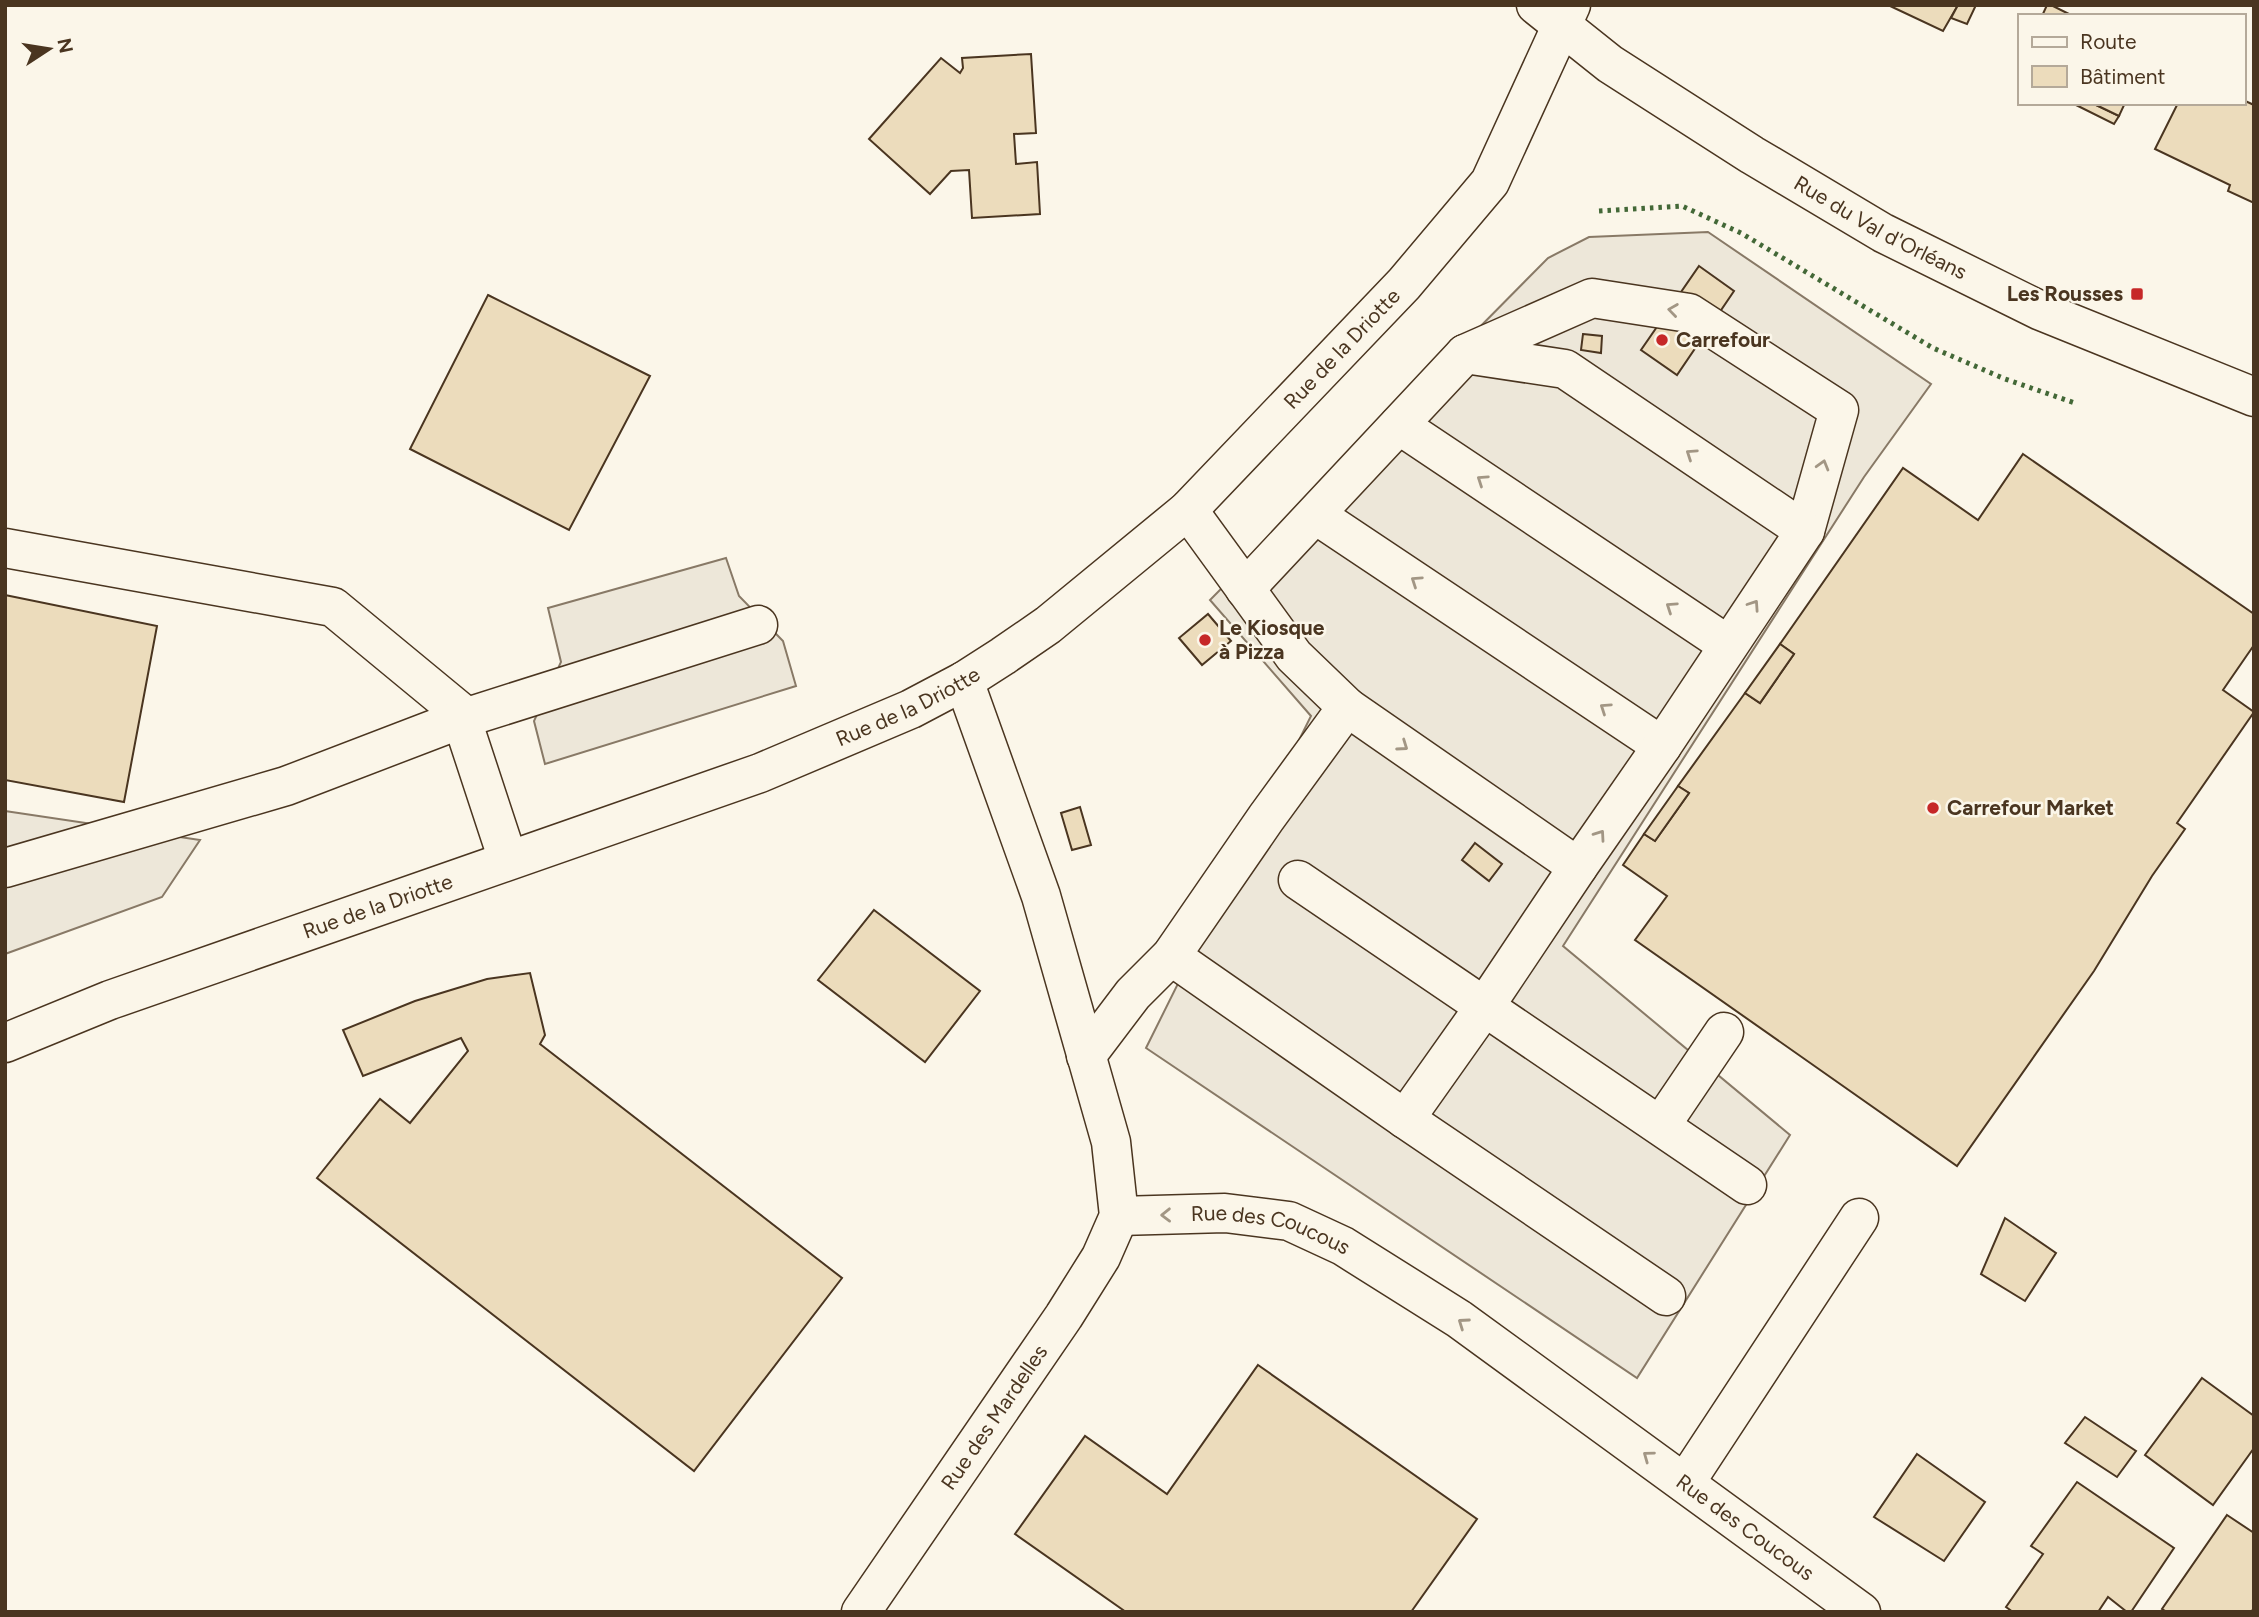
<svg xmlns="http://www.w3.org/2000/svg" width="2259" height="1617" font-family="Figtree,sans-serif">
  <rect width="100%" height="100%" fill="#fbf6e9"/>
  <g fill="#ede7d9" stroke="#887966" stroke-width="2">
    <polygon points="1708,232 1931,384 1864,477 1563,946 1790,1135 1637,1378 1146,1048 1311,716 1210,600 1548,258 1589,237"/>
    <polygon points="726,558 739,596 783,641 796,686 545,764 534,721 561,662 548,608"/>
    <polygon points="5,811 200,840 162,897 5,954"/>
  </g>
  <g fill="#ecdcbc" stroke="#4a3520" stroke-width="2">
    <polygon points="1888,5 1958,5 1943,31"/>
    <polygon points="1958,5 1976,5 1967,24 1951,18"/>
    <polygon points="2047,5 2051,5 2073,16 2042,16"/>
    <polygon points="1031,54 1036,133 1014,134 1016,164 1037,162 1040,214 972,218 969,170 951,171 930,194 869,139 941,58 960,73 963,68 962,58"/>
    <polygon points="2243,100 2254,105 2254,203 2228,191 2230,185 2155,149 2178,103 2243,103"/>
    <polygon points="2072,103 2092,103 2119,116 2114,124"/>
    <polygon points="2092,103 2125,103 2119,116"/>
    <polygon points="1699,266 1734,291 1677,375 1641,350"/>
    <polygon points="488,295 650,376 569,530 410,449"/>
    <polygon points="1583,334 1602,336 1601,353 1581,350"/>
    <polygon points="2023,454 2254,614 2254,645 2223,690 2254,712 2177,823 2185,829 2152,876 2094,971 1957,1166 1635,940 1667,896 1623,865 1644,834 1655,841 1689,793 1678,786 1745,693 1760,703 1794,654 1780,644 1903,468 1978,520"/>
    <polygon points="5,595 157,626 124,802 5,780"/>
    <polygon points="1208,614 1231,641 1202,665 1179,638"/>
    <polygon points="1780,644 1794,654 1760,703 1745,693"/>
    <polygon points="1678,786 1689,793 1655,841 1644,834"/>
    <polygon points="1080,807 1091,845 1072,850 1061,813"/>
    <polygon points="1475,843 1502,864 1489,881 1462,860"/>
    <polygon points="874,910 980,991 925,1062 818,980"/>
    <polygon points="530,973 545,1035 540,1044 842,1278 694,1471 317,1178 380,1099 410,1123 468,1051 461,1038 363,1076 343,1030 415,1001 487,979"/>
    <polygon points="2005,1218 2056,1253 2025,1301 1981,1274"/>
    <polygon points="1258,1365 1477,1519 1411,1612 1126,1612 1015,1534 1085,1436 1167,1494"/>
    <polygon points="2202,1378 2254,1416 2254,1448 2213,1505 2145,1455"/>
    <polygon points="2085,1417 2136,1451 2117,1477 2065,1443"/>
    <polygon points="1917,1454 1985,1502 1944,1561 1874,1517"/>
    <polygon points="2077,1482 2174,1548 2131,1612 2127,1612 2108,1597 2098,1612 2013,1612 2006,1607 2043,1554 2031,1546"/>
    <polygon points="2227,1515 2254,1533 2254,1608 2251,1612 2167,1612 2162,1609"/>
  </g>
  <g fill="none" stroke-linecap="round" stroke-linejoin="round">
    <g stroke="#4a3520" stroke-width="41">
      <g id="minor">
        <path id="s1" d="M1536 5 1610 64 1752 155 1883 233 2041 311 2254 397"/>
        <polyline points="1465,354 1592,298 1689,313 1839,410 1805,531"/>
        <polyline points="1399,425 1728,645"/>
        <polyline points="1316,515 1662,746"/>
        <polyline points="5,548 333,607 459,711 508,860"/>
        <polyline points="1245,589 1465,354 1565,369 1805,531 1662,746 1578,867 1347,707"/>
        <polyline points="5,868 286,786 461,719 758,625"/>
        <polyline points="1298,880 1747,1185"/>
        <polyline points="1171,956 1405,1119 1666,1296"/>
        <path id="s2" d="M5 1043 110 1000 760 773 911 709 964 681 1003 656 1048 625 1188 510 1404 284 1490 182 1571 5"/>
        <polyline points="1086,1056 1133,994 1171,956 1266,818 1347,707 1294,656 1188,510"/>
        <polyline points="1405,1119 1485,1006 1578,867"/>
        <polyline points="1661,1125 1724,1032"/>
        <path id="s3" d="M1119 1216 1225 1213 1289 1221 1343 1246 1459 1319 1861 1612"/>
        <polyline points="1685,1483 1859,1218"/>
        <path id="s4" d="M861 1612 1064 1316 1101 1257 1119 1216 1111 1142 1041 896 964 681"/>
      </g>
    </g>
    <use href="#minor" stroke="#fbf6e9" stroke-width="38"/>
    <polyline stroke="#436837" stroke-width="5" stroke-dasharray="3.5 5" stroke-linecap="butt" points="1599,211 1682,206 1741,233 1933,348 2005,379 2075,403"/>
  </g>
  <defs><path id="oneway-chevron" d="M-2-3.5L2.5 0L-2 3.5" fill="none" stroke-width="1.6" stroke-linecap="round" stroke-linejoin="round" transform="scale(1.75)"/></defs>
  <g stroke="#a29684">
    <use href="#oneway-chevron" transform="translate(1673 310) rotate(-172)"/>
    <use href="#oneway-chevron" transform="translate(1691 454) rotate(-146)"/>
    <use href="#oneway-chevron" transform="translate(1823 465) rotate(-74)"/>
    <use href="#oneway-chevron" transform="translate(1482 480) rotate(-146)"/>
    <use href="#oneway-chevron" transform="translate(1416 581) rotate(-146)"/>
    <use href="#oneway-chevron" transform="translate(1754 605) rotate(-56)"/>
    <use href="#oneway-chevron" transform="translate(1671 607) rotate(-146)"/>
    <use href="#oneway-chevron" transform="translate(1605 708) rotate(-146)"/>
    <use href="#oneway-chevron" transform="translate(1403 746) rotate(35)"/>
    <use href="#oneway-chevron" transform="translate(1600 835) rotate(-55)"/>
    <use href="#oneway-chevron" transform="translate(1166 1215) rotate(179)"/>
    <use href="#oneway-chevron" transform="translate(1463 1323) rotate(-145)"/>
    <use href="#oneway-chevron" transform="translate(1648 1456) rotate(-144)"/>
  </g>
  <g fill="#c62828" stroke="#fbf6e9" stroke-width="2.5">
    <rect x="2130" y="287" width="14" height="14" rx="3.5"/>
    <circle cx="1662" cy="340" r="7"/>
    <circle cx="1205" cy="640" r="7"/>
    <circle cx="1933" cy="808" r="7"/>
  </g>
  <g text-anchor="middle" stroke-width="5" stroke-linejoin="round" paint-order="stroke">
    <g font-size="21" fill="#4a3520" stroke="#fbf6e9">
      <text dy="7" stroke="none"><textPath href="#s1" startOffset="411">Rue du Val d'Orléans</textPath></text>
      <text dy="7" stroke="none"><textPath href="#s2" startOffset="1531">Rue de la Driotte</textPath></text>
      <text dy="7" stroke="none"><textPath href="#s2" startOffset="964">Rue de la Driotte</textPath></text>
      <text dy="7" stroke="none"><textPath href="#s2" startOffset="397">Rue de la Driotte</textPath></text>
      <text dy="7" stroke="none"><textPath href="#s3" startOffset="154">Rue des Coucous</textPath></text>
      <text dy="7" stroke="none"><textPath href="#s4" startOffset="236">Rue des Mardelles</textPath></text>
      <text dy="7" stroke="none"><textPath href="#s3" startOffset="721">Rue des Coucous</textPath></text>
    </g>
    <g font-size="21" font-weight="bold" fill="#4a3520" stroke="#fbf6e9" text-anchor="start">
      <text x="2123" y="301" text-anchor="end">Les Rousses</text>
      <text x="1676" y="347">Carrefour</text>
      <text x="1219" y="635">Le Kiosque<tspan x="1219" dy="24">à Pizza</tspan></text>
      <text x="1947" y="815">Carrefour Market</text>
    </g>
  </g>
  <rect width="2259" height="1617" fill="none" stroke="#4a3520" stroke-width="14"/>
  <rect x="2018" y="14" width="228" height="91" fill="#fbf6e9" stroke="#b4a999" stroke-width="2"/>
  <rect x="2032" y="37" width="35" height="10" fill="#fbf6e9" stroke="#b4a999" stroke-width="2"/>
  <text x="2080" y="49" font-size="21" fill="#4a3520">Route</text>
  <rect x="2032" y="66" width="35" height="21" fill="#ecdcbc" stroke="#b4a999" stroke-width="2"/>
  <text x="2080" y="84" font-size="21" fill="#4a3520">Bâtiment</text>
  <g transform="translate(49 49) rotate(78)" stroke="#fbf6e9" stroke-width="5" paint-order="stroke">
  <path d="M0-5L12 26L0 18L-12 26Z" fill="#4a3520"/>
  <text y="-10" font-size="19" font-weight="bold" text-anchor="middle" fill="#4a3520">N</text>
  </g>
</svg>
